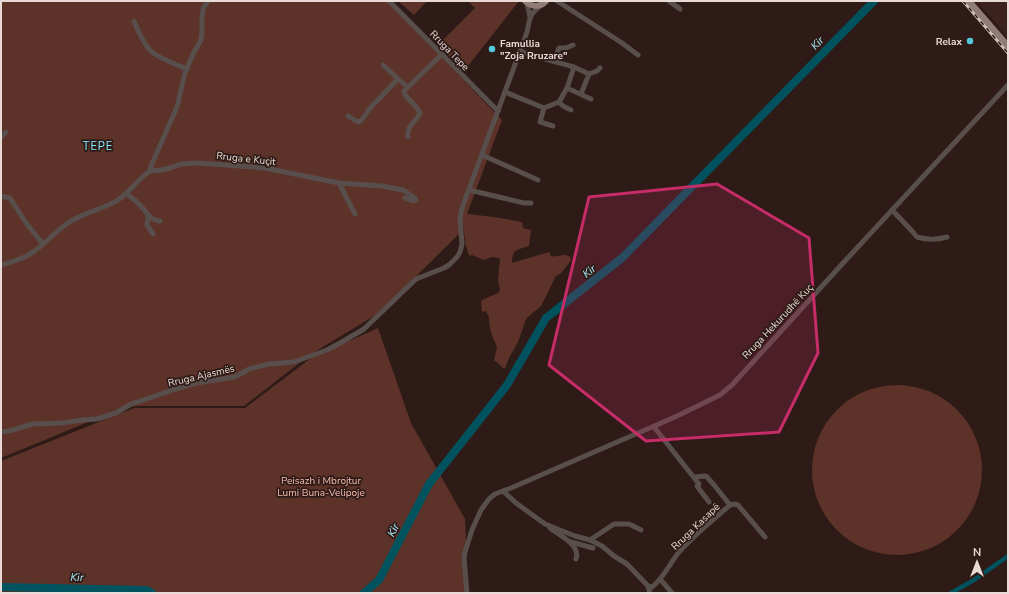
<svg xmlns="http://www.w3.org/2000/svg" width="1009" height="594" font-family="'Nunito Sans',sans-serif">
  <rect width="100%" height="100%" fill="#2e1b17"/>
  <polygon fill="#3c221c" points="976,1 1008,1 1008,38 991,17"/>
  <g fill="#5d3228">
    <path d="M1 1H387L502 120 467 214 494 217 522 222 523 228 531 230V231L529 246C517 250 512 249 512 263L549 252 551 256C558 258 564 252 570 257L571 260 569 263 561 273 555 277 552 284 541 306 529 316 526 319 518 342 509 358 505 368H503L497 362 494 361 497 347 493 338 490 329 489 318 486 311 482 312 481 302 482 300 498 293 500 290 498 280 500 258 492 257 484 260 472 255 469 256 465 242 463 223 459 234 379 313 311 354 244 406H139L122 408 1 458Z"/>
    <polygon points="398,1 427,1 414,15"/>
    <polygon points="468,1 519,1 464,71 438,45 475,8"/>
    <polygon points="378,328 411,423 465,519 468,593 1,593 1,461 134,408 245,408 311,358"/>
    <circle cx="897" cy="470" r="85"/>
  </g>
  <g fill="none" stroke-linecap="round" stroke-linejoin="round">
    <polyline stroke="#00535e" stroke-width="4.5" points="951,593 974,580 1008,556"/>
    <g stroke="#00535e" stroke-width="8">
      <polyline points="1,587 147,590 152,593"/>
      <polyline points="364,593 379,580 429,484 507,385 546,318 622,258 874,1"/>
    </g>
    <g stroke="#584e4c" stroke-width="5">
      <polyline points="389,1 498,111"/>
      <polyline points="557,1 622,43 638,55"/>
      <polyline points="669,1 680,9"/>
      <polyline points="527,3 530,17"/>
      <path d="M134 21C138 31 143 43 151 51 158 58 177 65 187 69"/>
      <polyline points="554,61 559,48 566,48 573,45"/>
      <polyline points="383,65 407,87"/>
      <polyline points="574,67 589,74 581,94"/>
      <polyline points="589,74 597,71 600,68"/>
      <polyline points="567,88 591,99"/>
      <path d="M505 92 544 108 559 102 567 88 574 67C556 62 538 58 520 51"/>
      <polyline points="559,102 563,106 571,110"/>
      <polyline points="544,108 540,122 553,126"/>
      <path d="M348 116 356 121 359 122C364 119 367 112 371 107 380 98 389 88 398 79"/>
      <polyline points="1,137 6,132"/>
      <path d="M408 137C406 126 416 122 420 113L417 108 405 95 404 91 442 54"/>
      <polyline points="482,155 538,180"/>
      <polyline points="150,171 161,170 170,168 181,164 197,163 265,168 339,183 382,186 403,190 415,198 416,200 413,201 405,198"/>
      <polyline points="150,171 151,166 177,107 185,73 192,56 201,40 202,32 202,18 203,9 208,1"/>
      <polyline points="339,183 355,214"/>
      <polyline points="469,190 524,203 531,203"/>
      <path d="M126 193C131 197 135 200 139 204 147 211 148 220 160 221"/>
      <polyline points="1,196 10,198 26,223 43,244"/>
      <path d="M892 210 912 231 917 237C927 240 937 240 947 237"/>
      <polyline points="148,216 147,225 153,234"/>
      <path d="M1 265C11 262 21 260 30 254 43 246 53 234 65 225 81 213 102 210 118 200 130 192 138 179 150 171"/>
      <polyline points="654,427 699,484 697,486 709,502"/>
      <path d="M1 432 9 431 33 424 62 423 83 420 97 419 116 413 131 404 176 389 196 383 235 377 249 369 269 364 294 362 327 350 340 343 364 329 416 279 444 268 449 265 457 257 460 252 462 244 460 218 462 208 527 32C530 18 529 15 540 6"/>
      <polyline points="694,477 706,476 714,485 730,505 734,504 738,505 765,537"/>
      <path d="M503 491 516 503 545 524 575 536 590 540 602 546 614 556 627 564 648 586 652 587C664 578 670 563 679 552 694 535 713 520 730 505"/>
      <path d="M550 528C559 535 581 545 576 559"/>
      <polyline points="590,540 614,524 629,524 641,530"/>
      <polyline points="571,542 593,548"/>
      <polyline points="660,579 672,593"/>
      <polyline points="648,586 650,593"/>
      <polyline points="467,593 464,558 465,552 472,530 481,510 489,499 495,494 511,488 675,417 720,395 732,385 844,262 1008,85"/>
    </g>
    <g stroke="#907b76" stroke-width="6">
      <path d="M525 1C531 7 540 8 546 1"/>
      <polyline points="969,1 1008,46"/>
    </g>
    <g stroke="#cbbdb9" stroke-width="3">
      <polyline id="rail" points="963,1 1008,53"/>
    </g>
    <use href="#rail" stroke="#2e1b17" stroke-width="1.5" stroke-dasharray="4.5" stroke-linecap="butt"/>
  </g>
  <path fill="#c62c67" fill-opacity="0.2" stroke="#c62c67" stroke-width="3" stroke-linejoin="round" d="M717 184 809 238 818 353 779 432 646 441 549 365 589 197Z"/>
  <g fill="#54cadd" stroke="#2e1b17" stroke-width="1.5">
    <circle cx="970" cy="41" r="4"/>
    <circle cx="492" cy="49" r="4"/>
  </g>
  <g text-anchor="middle" stroke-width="3.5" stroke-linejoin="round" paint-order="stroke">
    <g font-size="10" font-weight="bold" fill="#e8dbd7" stroke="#2e1b17" text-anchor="end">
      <text x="962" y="45">Relax</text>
      <text x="500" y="47" text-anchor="start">Famullia<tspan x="500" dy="12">"Zoja Rruzare"</tspan></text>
    </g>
    <g font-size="10" fill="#e8dbd7" stroke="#2e1b17">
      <text transform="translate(450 50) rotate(46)" y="4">Rruga Tepe</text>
      <text transform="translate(246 158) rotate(6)" y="4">Rruga e Kuçit</text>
      <text transform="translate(777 321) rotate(-47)" y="4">Rruga Hekurudhë Kuç</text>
      <text transform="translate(201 375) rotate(-13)" y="4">Rruga Ajasmës</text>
      <text transform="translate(695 526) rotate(-44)" y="4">Rruga Kasapë</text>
    </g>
    <g font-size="10" fill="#f8bdaf" stroke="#2e1b17">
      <text x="321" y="484">Peisazh i Mbrojtur<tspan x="321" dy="12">Lumi Buna-Velipoje</tspan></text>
    </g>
    <g font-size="11" font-style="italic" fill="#a7ecf9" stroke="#2e1b17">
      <text transform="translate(817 43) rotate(-46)" y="4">Kir</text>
      <text transform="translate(589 271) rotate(-38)" y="4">Kir</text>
      <text transform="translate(393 530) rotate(-62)" y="4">Kir</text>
      <text transform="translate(77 577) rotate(1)" y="4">Kir</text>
    </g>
    <g font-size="11" letter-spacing="1" fill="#85edff" stroke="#2e1b17">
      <text x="98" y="150">TEPE</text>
    </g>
  </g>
  <rect width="1009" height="594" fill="none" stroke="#e8dbd7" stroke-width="4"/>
  <g transform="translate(977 562)" stroke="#2e1b17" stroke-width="3" paint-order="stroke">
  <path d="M0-3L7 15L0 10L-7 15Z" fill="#e8dbd7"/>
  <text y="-6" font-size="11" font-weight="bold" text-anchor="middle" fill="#e8dbd7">N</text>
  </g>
</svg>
